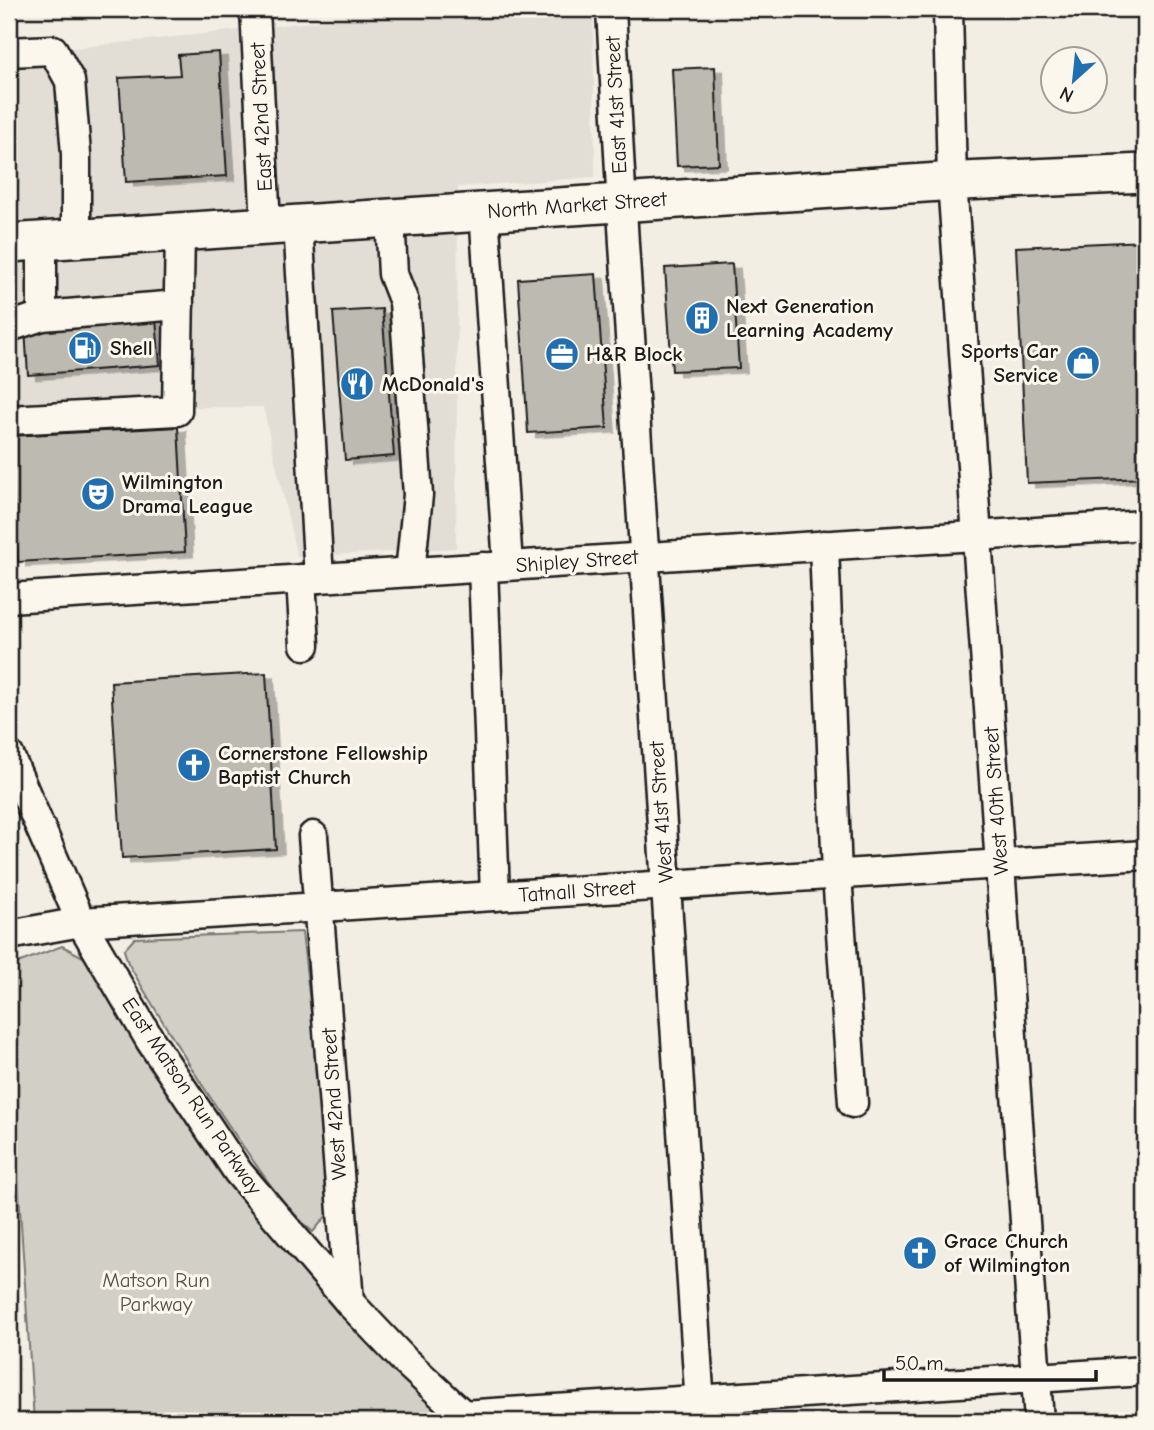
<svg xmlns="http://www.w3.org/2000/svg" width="1154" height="1430" font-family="'Comic Neue',sans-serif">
  <defs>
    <filter id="shadow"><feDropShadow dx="8" dy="4.5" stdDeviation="0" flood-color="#0004"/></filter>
  </defs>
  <rect width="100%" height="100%" fill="#f2eee4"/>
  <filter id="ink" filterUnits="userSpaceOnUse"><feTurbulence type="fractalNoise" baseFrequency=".0143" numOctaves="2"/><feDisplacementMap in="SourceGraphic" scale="14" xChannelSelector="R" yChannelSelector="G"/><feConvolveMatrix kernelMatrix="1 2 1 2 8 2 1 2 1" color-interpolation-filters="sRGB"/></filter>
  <g filter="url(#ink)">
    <polygon fill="#e2ded5" points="430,9 593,9 595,177 458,187 456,548 297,557 263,407 9,407 9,55"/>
    <g fill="#d2cfc6" stroke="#777671" stroke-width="2">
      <path d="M302 932 333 1208 313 1232C282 1205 259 1169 236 1136 197 1079 163 1023 128 963L124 950 135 938Z"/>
      <polygon points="62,946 91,961 301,1266 449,1421 34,1421 9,1043 9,975 15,964"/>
    </g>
    <g fill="#bdbab1" stroke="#1c1c1c" stroke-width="2" filter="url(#shadow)">
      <polygon points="219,52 227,176 126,182 119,78 180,75 178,55"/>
      <polygon points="715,67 719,164 677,166 672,69"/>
      <polygon points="1145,241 1145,478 1027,483 1016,247"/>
      <polygon points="732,264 739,368 672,371 665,268"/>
      <polygon points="596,274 607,428 528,433 518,279"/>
      <polygon points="382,309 394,456 345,460 333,312"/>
      <polygon points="156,319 160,365 28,375 25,329"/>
      <polygon points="178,427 185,552 18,562 10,436"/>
      <polygon points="266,673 276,849 122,858 111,682"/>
    </g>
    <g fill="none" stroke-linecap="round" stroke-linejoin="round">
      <g stroke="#1c1c1c" stroke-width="33">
        <g id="minor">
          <polyline points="255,9 266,225"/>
          <polyline points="611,9 624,244 701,1421"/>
          <polyline points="948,9 952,181 1039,1421"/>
          <polyline points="9,52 53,50 70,81 76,154 76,237"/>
          <polyline points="484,211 508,565"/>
          <polyline points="390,217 393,274 404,302 418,495 410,572"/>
          <polyline points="298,223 319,578"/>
          <polyline points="42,240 42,316"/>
          <polyline points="9,327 42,316 179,305"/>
          <polyline points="9,420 177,411 180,230"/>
          <polyline points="824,545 837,875 853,1103"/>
          <polyline points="483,567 495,896"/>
          <polyline points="301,579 305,645"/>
          <polyline points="9,598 1145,525"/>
          <polyline points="9,755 81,922 150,1040 238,1172 349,1302 405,1361 470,1421"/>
          <polyline points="313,836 349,1302"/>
          <polyline points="9,935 81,922 1145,855"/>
          <polyline points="462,1415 1145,1371"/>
        </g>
      </g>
      <g stroke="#1c1c1c" stroke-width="42">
        <polyline id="major" points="9,243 940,182 1145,173"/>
      </g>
      <use href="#minor" stroke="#fbf7ec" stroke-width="28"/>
      <use href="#major" stroke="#fbf7ec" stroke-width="37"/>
    </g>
  </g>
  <defs>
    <g id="building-disc" transform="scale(1.75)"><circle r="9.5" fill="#1f6fb2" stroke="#fbf7ec"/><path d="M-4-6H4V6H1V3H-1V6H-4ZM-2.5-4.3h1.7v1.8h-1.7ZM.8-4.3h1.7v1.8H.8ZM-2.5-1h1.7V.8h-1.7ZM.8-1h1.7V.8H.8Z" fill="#fff"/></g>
    <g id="fuel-disc" transform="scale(1.75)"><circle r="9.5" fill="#1f6fb2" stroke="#fbf7ec"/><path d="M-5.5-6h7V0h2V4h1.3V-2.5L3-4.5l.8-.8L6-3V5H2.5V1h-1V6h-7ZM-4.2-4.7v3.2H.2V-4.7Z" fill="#fff"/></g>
    <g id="office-disc" transform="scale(1.75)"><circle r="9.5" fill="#1f6fb2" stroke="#fbf7ec"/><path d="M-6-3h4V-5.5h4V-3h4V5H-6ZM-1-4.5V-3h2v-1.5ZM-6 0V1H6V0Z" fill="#fff"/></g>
    <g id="shop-disc" transform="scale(1.75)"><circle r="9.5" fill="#1f6fb2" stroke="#fbf7ec"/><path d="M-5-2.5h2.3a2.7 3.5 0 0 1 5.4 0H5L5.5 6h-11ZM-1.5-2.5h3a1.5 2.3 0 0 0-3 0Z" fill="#fff"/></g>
    <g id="restaurant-disc" transform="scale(1.75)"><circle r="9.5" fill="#1f6fb2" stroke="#fbf7ec"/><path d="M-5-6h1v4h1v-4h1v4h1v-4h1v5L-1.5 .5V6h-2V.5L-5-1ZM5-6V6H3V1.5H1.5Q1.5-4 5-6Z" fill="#fff"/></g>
    <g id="theatre-disc" transform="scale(1.75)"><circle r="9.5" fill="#1f6fb2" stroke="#fbf7ec"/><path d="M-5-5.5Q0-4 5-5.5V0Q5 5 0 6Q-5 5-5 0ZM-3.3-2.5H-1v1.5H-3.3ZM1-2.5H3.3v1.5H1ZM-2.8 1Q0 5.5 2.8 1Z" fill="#fff"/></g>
    <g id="church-disc" transform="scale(1.75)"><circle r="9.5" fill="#1f6fb2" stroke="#fbf7ec"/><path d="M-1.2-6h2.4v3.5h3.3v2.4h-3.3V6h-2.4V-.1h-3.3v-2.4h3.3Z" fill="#fff"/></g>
  </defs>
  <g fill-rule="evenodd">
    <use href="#building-disc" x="702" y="318"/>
    <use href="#fuel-disc" x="85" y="348"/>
    <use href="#office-disc" x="562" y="354"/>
    <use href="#shop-disc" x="1083" y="363"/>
    <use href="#restaurant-disc" x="357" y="384"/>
    <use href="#theatre-disc" x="98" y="494"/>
    <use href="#church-disc" x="194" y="765"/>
    <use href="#church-disc" x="920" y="1253"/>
  </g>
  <g text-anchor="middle" stroke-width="6" stroke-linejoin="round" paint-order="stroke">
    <g font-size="21" fill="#1c1c1c" stroke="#fbf7ec">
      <text transform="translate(616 105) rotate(-93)" y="7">East 41st Street</text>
      <text transform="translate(261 117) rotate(-93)" y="7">East 42nd Street</text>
      <text transform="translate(577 205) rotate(-4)" y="7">North Market Street</text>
      <text transform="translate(577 561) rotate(-4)" y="7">Shipley Street</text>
      <text transform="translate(996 801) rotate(-94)" y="7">West 40th Street</text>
      <text transform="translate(661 812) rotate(-94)" y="7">West 41st Street</text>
      <text transform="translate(577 891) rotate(-4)" y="7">Tatnall Street</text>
      <text transform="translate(192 1096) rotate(56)" y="7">East Matson Run Parkway</text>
      <text transform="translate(334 1104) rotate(-94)" y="7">West 42nd Street</text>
    </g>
    <g font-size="21" font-weight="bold" fill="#1c1c1c" stroke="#fbf7ec" text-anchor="start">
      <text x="726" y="313">Next Generation<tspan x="726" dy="24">Learning Academy</tspan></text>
      <text x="110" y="355">Shell</text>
      <text x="1058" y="358" text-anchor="end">Sports Car<tspan x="1058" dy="24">Service</tspan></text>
      <text x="586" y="361">H&amp;R Block</text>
      <text x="382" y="391">McDonald's</text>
      <text x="122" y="489">Wilmington<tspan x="122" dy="24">Drama League</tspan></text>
      <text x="218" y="760">Cornerstone Fellowship<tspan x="218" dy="24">Baptist Church</tspan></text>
      <text x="944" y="1248">Grace Church<tspan x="944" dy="24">of Wilmington</tspan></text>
    </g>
    <g font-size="21" fill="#53524f" stroke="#fbf7ec">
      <text x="156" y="1287">Matson Run<tspan x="156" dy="24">Parkway</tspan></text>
    </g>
  </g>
  <rect width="1154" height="1430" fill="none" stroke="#fbf7ec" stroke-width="35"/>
  <rect x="18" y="18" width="1119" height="1395" fill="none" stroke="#1c1c1c" stroke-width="2.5" filter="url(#ink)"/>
  <g transform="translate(1074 80) rotate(207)"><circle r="33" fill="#fbf7ec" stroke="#a29f99" stroke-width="2"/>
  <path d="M0-5L12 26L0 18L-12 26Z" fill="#1f6fb2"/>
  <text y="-10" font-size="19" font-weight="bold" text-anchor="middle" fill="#1c1c1c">N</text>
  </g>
  <path d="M884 1370v10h212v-10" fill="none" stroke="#1c1c1c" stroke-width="3.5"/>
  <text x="895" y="1370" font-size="21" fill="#1c1c1c" stroke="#fbf7ec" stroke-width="5" paint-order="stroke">50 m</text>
</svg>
